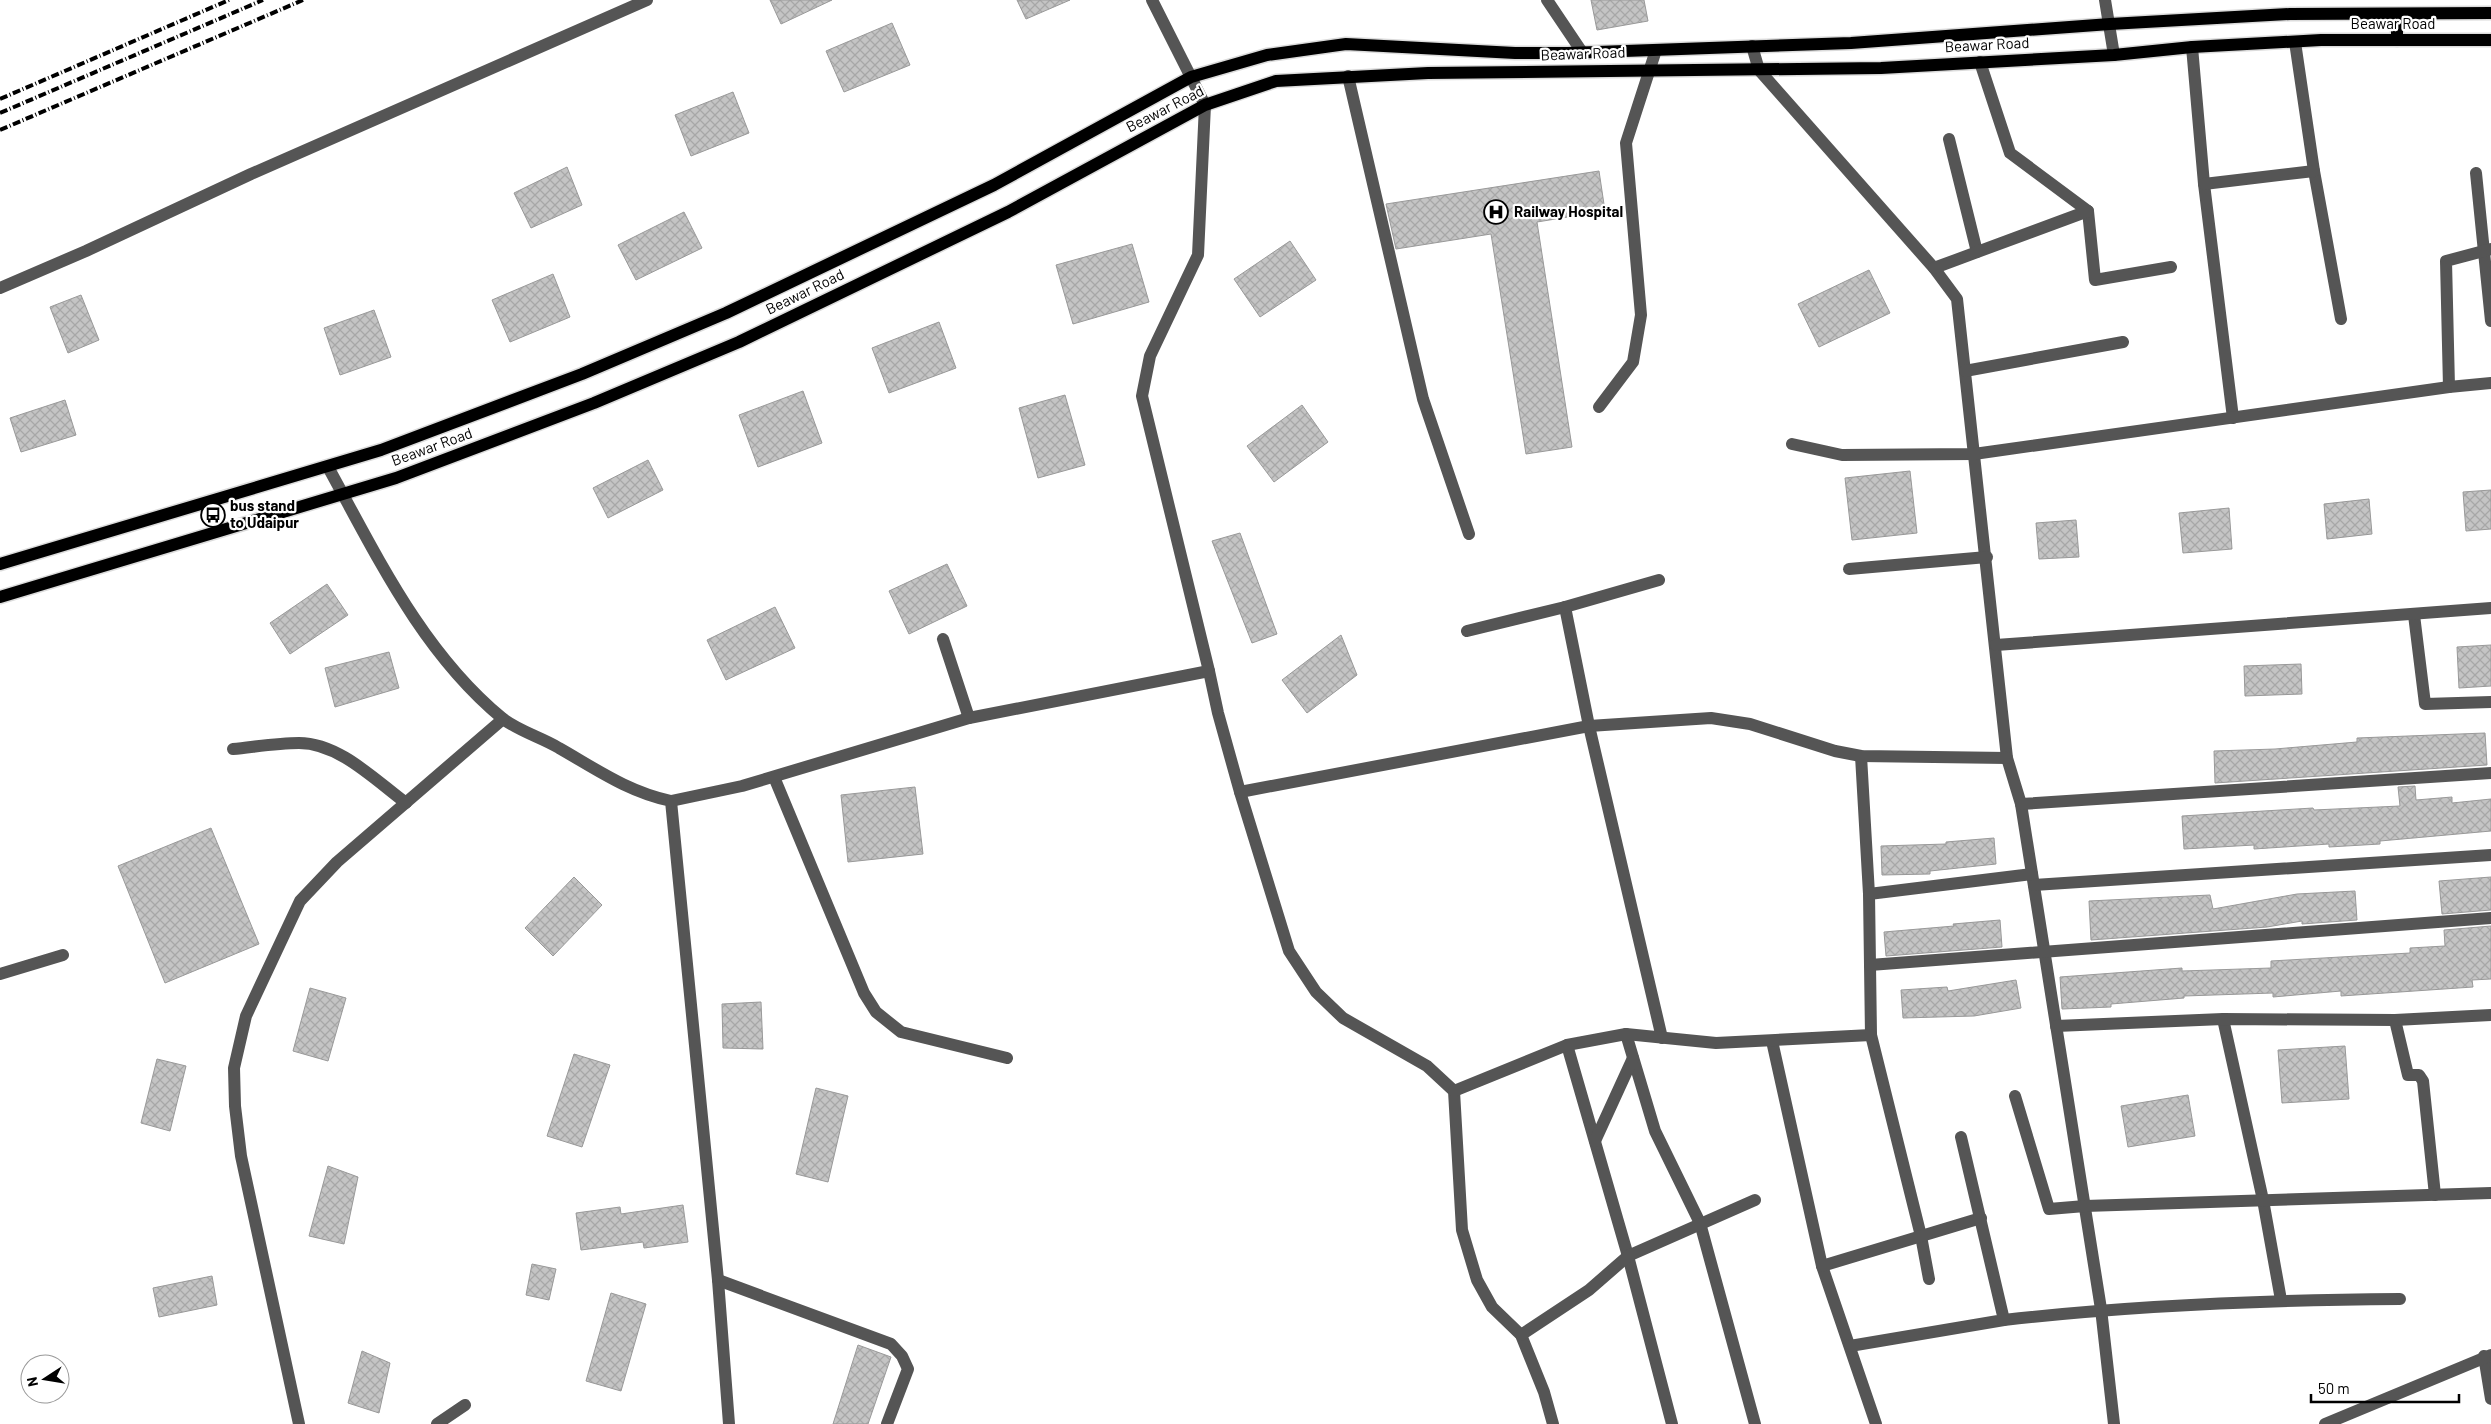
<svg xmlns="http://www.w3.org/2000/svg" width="2491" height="1424" font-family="Barlow,sans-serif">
  <defs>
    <pattern id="building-cross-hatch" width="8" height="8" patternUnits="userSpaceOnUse" patternTransform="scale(1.25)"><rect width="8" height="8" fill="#c4c4c4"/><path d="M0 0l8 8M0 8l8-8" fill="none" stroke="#a7a7a7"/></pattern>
  </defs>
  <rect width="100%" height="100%" fill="#fff"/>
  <g fill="url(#building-cross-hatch)" stroke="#999">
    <polygon points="770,0 832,0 781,24"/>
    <polygon points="1017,0 1070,0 1026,19"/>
    <polygon points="1591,0 1644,0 1648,21 1597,30"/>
    <polygon points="892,23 910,65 844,92 826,51"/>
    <polygon points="733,92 749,133 691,156 675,115"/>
    <polygon points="567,167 582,205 531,228 514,193"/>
    <polygon points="1599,171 1605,211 1537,222 1572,447 1526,454 1491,234 1396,249 1386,204"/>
    <polygon points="684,212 702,248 636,280 618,245"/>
    <polygon points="1290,241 1316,280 1260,317 1234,279"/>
    <polygon points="1132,244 1149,302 1073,324 1056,265"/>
    <polygon points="1869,270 1890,313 1819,347 1798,304"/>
    <polygon points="553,274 570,317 510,342 492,300"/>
    <polygon points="81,295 99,340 68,353 50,307"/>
    <polygon points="374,310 391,357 340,375 324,328"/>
    <polygon points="939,322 956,368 889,393 872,348"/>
    <polygon points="803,391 822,443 758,467 739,415"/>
    <polygon points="1065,395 1085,465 1038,478 1019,408"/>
    <polygon points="65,400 76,435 21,452 10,418"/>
    <polygon points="1302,405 1328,442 1274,482 1247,446"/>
    <polygon points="648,460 663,490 608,518 593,488"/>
    <polygon points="1910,471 1917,533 1852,540 1845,478"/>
    <polygon points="2491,490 2491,529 2466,531 2463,492"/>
    <polygon points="2369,499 2372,534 2327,539 2324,504"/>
    <polygon points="2229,508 2232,549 2183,553 2179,513"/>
    <polygon points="2076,520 2079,557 2039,559 2036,523"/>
    <polygon points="1240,533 1277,634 1252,643 1212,541"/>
    <polygon points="947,564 967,606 909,634 889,591"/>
    <polygon points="327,584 348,615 290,654 270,623"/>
    <polygon points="775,607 795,648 726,680 707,640"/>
    <polygon points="1341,635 1357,675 1307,713 1282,680"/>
    <polygon points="2491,645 2491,686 2459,688 2457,647"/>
    <polygon points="389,652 399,688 335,707 325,668"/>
    <polygon points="2301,664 2302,694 2245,696 2244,666"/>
    <polygon points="2485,733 2487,765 2215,783 2214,751 2275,749 2357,742 2357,738"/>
    <polygon points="2415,786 2416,800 2452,797 2452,803 2491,799 2491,831 2380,841 2380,844 2329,847 2329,844 2254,849 2254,845 2184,849 2182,816 2313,808 2314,810 2400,806 2398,787"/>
    <polygon points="915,787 923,854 848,862 841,795"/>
    <polygon points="211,828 259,944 165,983 118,866"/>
    <polygon points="1994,838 1996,864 1930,871 1930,874 1882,875 1881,846 1946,844 1946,842"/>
    <polygon points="574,877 602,905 553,956 525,928"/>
    <polygon points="2491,877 2491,910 2442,914 2439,881"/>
    <polygon points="2355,891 2357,920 2302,924 2302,921 2267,927 2091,940 2089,901 2210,895 2213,909 2297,894"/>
    <polygon points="2000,920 2002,947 1886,956 1884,932 1954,926 1953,924"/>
    <polygon points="2491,926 2491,979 2472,980 2473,987 2341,996 2341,991 2273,997 2273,993 2184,996 2184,998 2111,1004 2111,1007 2062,1009 2060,977 2182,968 2182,971 2271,968 2271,961 2410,953 2410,948 2445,946 2444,930"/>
    <polygon points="2016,980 2021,1008 1974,1016 1903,1018 1901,990 1947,987 1948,991"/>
    <polygon points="310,988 346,998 328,1061 293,1051"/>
    <polygon points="761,1002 763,1049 723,1048 722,1004"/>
    <polygon points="2345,1046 2349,1099 2282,1103 2278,1050"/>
    <polygon points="574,1054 610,1065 582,1147 547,1136"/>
    <polygon points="157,1059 186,1066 170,1131 141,1123"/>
    <polygon points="816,1088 848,1096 828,1182 796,1174"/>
    <polygon points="2188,1095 2195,1136 2128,1147 2121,1106"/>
    <polygon points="328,1166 358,1177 344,1244 309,1236"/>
    <polygon points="683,1205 688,1242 644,1248 643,1242 581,1250 576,1213 620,1207 621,1214"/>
    <polygon points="532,1264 556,1269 549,1300 526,1295"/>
    <polygon points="212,1276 217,1305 159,1317 153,1288"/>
    <polygon points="611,1293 646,1304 621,1391 586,1381"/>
    <polygon points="858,1345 891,1357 868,1424 833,1424"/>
    <polygon points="362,1351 390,1363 379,1413 348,1403"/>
  </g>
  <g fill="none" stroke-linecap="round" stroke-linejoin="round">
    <g stroke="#dbdbdb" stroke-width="15">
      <g id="major">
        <polyline points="2397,40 2397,14"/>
        <polyline points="0,564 381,450 582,374 726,313 994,185 1191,77 1267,55 1346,44 1515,53 1568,53 1851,43 2110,24 2290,14 2491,13"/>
        <polyline points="0,597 396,478 594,403 739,342 1008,212 1205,105 1276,81 1428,73 1881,68 2114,55 2192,47 2321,40 2491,40"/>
      </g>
    </g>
    <g stroke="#555" stroke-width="12">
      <polyline points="1547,0 1582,52"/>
      <polyline points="2105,0 2114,55"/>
      <polyline points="2295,42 2314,171 2341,319"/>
      <polyline points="1752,46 1759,70 1934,268 1957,299 2007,758 2021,804 2101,1309 2114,1424"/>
      <polyline points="2192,47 2204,184 2233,418"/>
      <polyline points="1348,76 1423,399 1469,534"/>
      <polyline points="1949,139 1977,252"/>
      <polyline points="2476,173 2491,321"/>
      <polyline points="2204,184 2314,171"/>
      <polyline points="2088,211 2095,280 2171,267"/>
      <polyline points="1934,268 2088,211 2010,153 1980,62"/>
      <polyline points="0,288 86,251 251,174 647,0"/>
      <polyline points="1965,371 2123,342"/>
      <polyline points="2449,387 2446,261 2491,249"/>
      <polyline points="1599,407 1633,362 1641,315 1626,143 1656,50"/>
      <polyline points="1792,444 1842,455 1974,454 2449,387 2491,383"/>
      <path d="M328 467C377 556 422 652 502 718 518 731 541 737 559 748 596 769 628 792 671 801L718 1280 729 1424"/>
      <polyline points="1849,569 1987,557"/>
      <polyline points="1565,607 1589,726 1662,1038"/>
      <polyline points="2414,615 2425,704 2491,702"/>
      <polyline points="1467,631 1565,607 1659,580"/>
      <polyline points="943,639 969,718"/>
      <polyline points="1996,645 2491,608"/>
      <polyline points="1209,671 1218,713 1240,792 1289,951 1316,992 1343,1018 1427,1066 1454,1091 1462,1230 1477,1280 1492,1307 1521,1335 1544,1392 1553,1424"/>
      <path d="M233 749C254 747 277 743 299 743 339 743 375 780 406 803"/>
      <polyline points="1861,756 1869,894 1871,1035 1921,1236 1929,1279"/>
      <polyline points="774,777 864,993 876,1012 901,1032 1007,1058"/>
      <polyline points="1240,792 1589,726 1711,718 1750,724 1835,751 1861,756 2007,758"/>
      <polyline points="671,801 742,786 969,718 1209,671 1142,396 1150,356 1198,255 1205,105 1152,0"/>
      <polyline points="2021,804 2491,773"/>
      <polyline points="2034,885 2491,855"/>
      <polyline points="1869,894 2032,874"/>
      <polyline points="1870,965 2491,918"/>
      <polyline points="0,974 63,955"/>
      <polyline points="2223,1019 2263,1200 2281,1300"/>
      <polyline points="2395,1020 2408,1075 2419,1075 2423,1081 2435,1195"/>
      <polyline points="2056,1026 2223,1019 2395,1020 2491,1015"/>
      <polyline points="1626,1034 1655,1131 1700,1223 1755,1424"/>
      <polyline points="1772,1041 1822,1266 1876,1424"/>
      <polyline points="1567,1045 1628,1256 1672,1424"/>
      <polyline points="1454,1091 1567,1045 1626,1034 1716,1043 1871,1035"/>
      <polyline points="2015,1096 2049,1209 2085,1206 2491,1193"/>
      <polyline points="1595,1141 1633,1058"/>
      <polyline points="1822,1266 1981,1218"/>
      <polyline points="718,1280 891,1344 902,1356 908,1369 887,1424"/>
      <path d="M2004 1320C2136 1305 2268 1300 2400 1299"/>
      <polyline points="1521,1335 1589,1290 1628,1256 1755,1200"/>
      <polyline points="1850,1346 2004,1320 1961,1137"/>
      <polyline points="2484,1356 2491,1399"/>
      <polyline points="299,1424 241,1156 235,1106 234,1068 246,1016 300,901 337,862 503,719"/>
      <polyline points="437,1424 465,1405"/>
      <polyline points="2325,1424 2491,1355"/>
    </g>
    <use href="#major" stroke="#000" stroke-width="12"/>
    <g stroke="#000" stroke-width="4" stroke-dasharray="8 2.5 1 2.5" stroke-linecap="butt">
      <polyline points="0,99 229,0"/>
      <polyline points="0,113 263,0"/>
      <polyline points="0,130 303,0"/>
    </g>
  </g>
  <defs>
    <g id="hospital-ring" transform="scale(1.25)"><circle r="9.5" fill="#fff" stroke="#000" stroke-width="1.5"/><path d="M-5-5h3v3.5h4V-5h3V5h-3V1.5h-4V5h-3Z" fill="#000"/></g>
    <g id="bus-ring" transform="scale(1.25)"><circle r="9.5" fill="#fff" stroke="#000" stroke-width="1.5"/><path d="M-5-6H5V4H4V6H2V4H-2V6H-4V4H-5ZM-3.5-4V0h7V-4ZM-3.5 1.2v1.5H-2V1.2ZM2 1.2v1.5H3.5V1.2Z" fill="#000"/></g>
  </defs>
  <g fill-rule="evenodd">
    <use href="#hospital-ring" x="1496" y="212"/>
    <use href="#bus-ring" x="213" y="515"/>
  </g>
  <g text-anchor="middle" stroke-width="4.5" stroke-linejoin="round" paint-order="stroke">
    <g font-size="15" fill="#000" stroke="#fff">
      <text x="2393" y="29">Beawar Road</text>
      <text transform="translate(1987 45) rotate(-3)" y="5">Beawar Road</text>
      <text transform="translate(1583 54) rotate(-2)" y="5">Beawar Road</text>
      <text transform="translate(1165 109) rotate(-27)" y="5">Beawar Road</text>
      <text transform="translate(805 292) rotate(-26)" y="5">Beawar Road</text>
      <text transform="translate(432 447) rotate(-20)" y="5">Beawar Road</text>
    </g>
    <g font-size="15" font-weight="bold" fill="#000" stroke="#fff" text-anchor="start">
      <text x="1514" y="217">Railway Hospital</text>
      <text x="230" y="511">bus stand<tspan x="230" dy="17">to Udaipur</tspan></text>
    </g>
  </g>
  <g transform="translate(45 1379) rotate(258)"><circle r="24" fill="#ffffff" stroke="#999999"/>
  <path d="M0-4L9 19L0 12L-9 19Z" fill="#000000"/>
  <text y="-8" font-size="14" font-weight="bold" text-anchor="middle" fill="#000000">N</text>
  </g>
  <path d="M2311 1394v8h148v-8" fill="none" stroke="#000000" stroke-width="2.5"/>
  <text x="2318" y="1394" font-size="15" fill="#000000" stroke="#ffffff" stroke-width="4" paint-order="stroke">50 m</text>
</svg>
